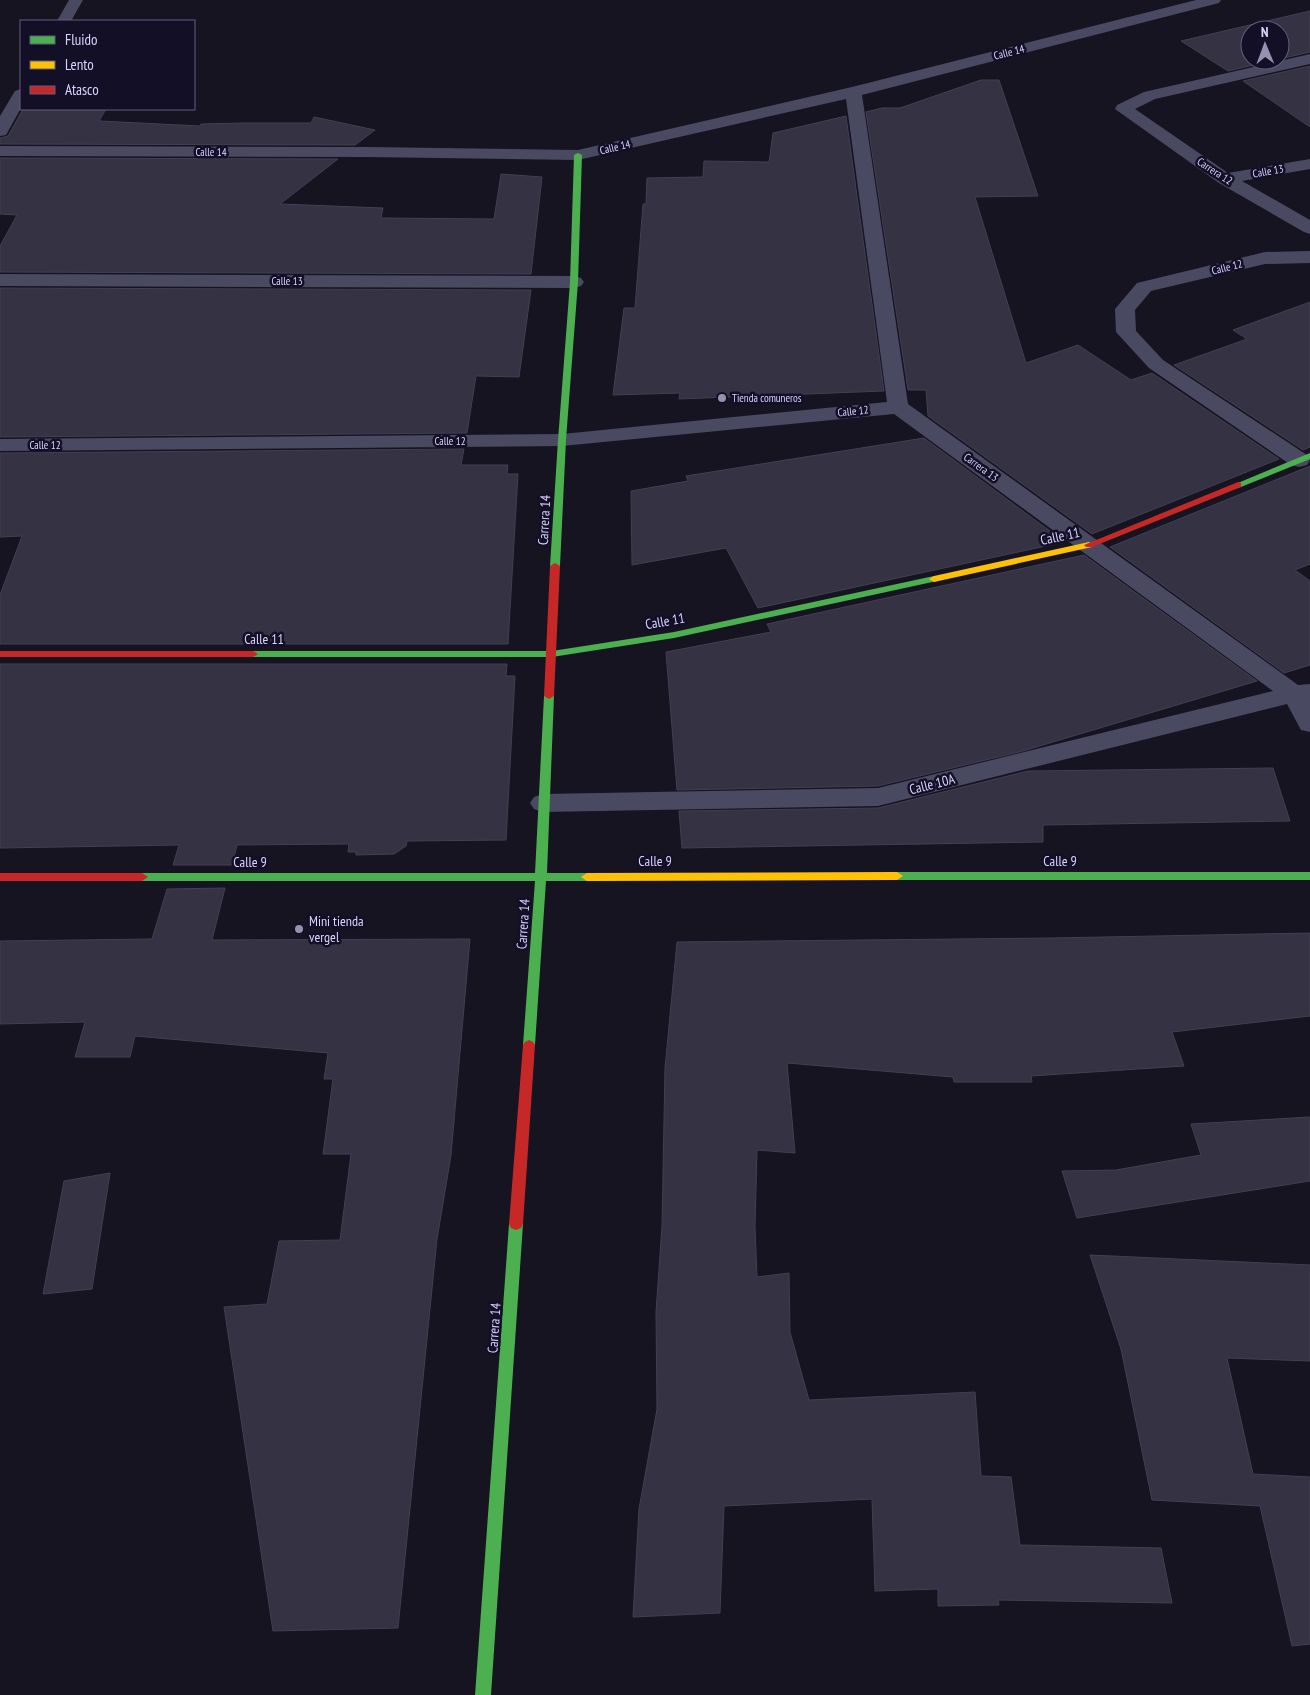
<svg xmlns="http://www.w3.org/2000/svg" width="1310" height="1695" font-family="'PT Sans Narrow',sans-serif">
  <rect width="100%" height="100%" fill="#161421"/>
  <g fill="#343243" stroke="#433f54">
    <polygon points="1310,11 1310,52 1280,59 1280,30 1250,30 1250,60 1275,60 1228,71 1181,41"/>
    <polygon points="1310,66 1310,127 1243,81"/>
    <polygon points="981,80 999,80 1038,196 975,197 1026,363 1078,345 1131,380 1152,373 1279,459 1092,534 928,416 926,390 908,390 866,112 882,108 900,108"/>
    <polygon points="23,109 106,109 99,121 200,126 201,124 242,123 311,123 314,117 375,130 355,145 0,144 0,138 8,136"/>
    <polygon points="846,116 884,391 679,399 680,393 613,395 624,308 635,308 643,204 646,204 647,178 703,177 704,161 769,162 773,133"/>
    <polygon points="0,158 338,159 280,204 383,208 381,218 494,219 501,174 542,177 531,274 0,272 0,246 17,215 0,214"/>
    <polygon points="0,288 531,290 519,377 476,376 467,433 0,437"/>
    <polygon points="1310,302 1310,447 1303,450 1174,365 1247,339 1233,330"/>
    <polygon points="924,438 1065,542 758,608 726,548 632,565 631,491 688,481 686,476"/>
    <polygon points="464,449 461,465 508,465 507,474 518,474 508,644 0,644 0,595 22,536 0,537 0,453"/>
    <polygon points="1310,466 1310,564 1295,570 1310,581 1310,665 1284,673 1110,547"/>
    <polygon points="1084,555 1257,681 1023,751 878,786 677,790 666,652 771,632 767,624"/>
    <polygon points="0,664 507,664 506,676 515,676 506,840 407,841 406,846 394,854 356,855 356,852 348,852 349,844 237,845 232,865 173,865 179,845 0,848"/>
    <polygon points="1273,768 1290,821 1043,825 1043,842 682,848 679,811 878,808 1028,771"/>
    <polygon points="225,888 212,940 470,939 451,1155 437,1239 398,1628 273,1631 224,1307 267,1304 279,1241 340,1240 351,1154 323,1154 333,1079 324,1079 328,1053 135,1036 130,1057 75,1057 85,1022 0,1024 0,941 152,939 167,889"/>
    <polygon points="1310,933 1310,1016 1172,1032 1184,1066 1031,1076 1032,1082 954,1082 953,1077 787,1063 795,1153 757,1150 755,1226 757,1277 789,1273 790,1332 809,1400 975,1392 981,1476 1011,1477 1020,1545 1161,1548 1172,1603 998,1600 999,1605 938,1606 938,1589 875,1591 872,1499 724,1506 720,1613 633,1617 639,1509 657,1409 656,1312 662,1226 665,1068 677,942 1052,938"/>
    <polygon points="1310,1117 1310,1181 1077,1218 1062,1171 1116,1170 1201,1155 1191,1124"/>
    <polygon points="110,1173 92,1289 43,1294 64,1181"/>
    <polygon points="1090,1255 1310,1265 1310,1361 1227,1358 1253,1474 1310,1477 1310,1644 1292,1646 1260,1506 1152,1500 1121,1349"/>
  </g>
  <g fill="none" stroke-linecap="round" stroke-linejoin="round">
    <g fill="#4a4962" fill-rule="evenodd">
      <polygon points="69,0 83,0 71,21 57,21"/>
      <polygon points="1196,0 1221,0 1219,3 862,95 908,404 1298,685 1310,684 1310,732 1301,730 1287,704 878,806 543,812 534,809 530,803 534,797 543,794 878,788 1273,691 894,414 562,446 0,451 0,439 562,434 887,402 846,99 578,160 367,157 0,156 0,146 367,147 578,150 852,87"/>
      <polygon points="1310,54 1310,64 1155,99 1135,109 1228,173 1310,159 1310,169 1242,181 1310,220 1310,234 1304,232 1219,183 1115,109 1117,105 1144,92"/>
      <polygon points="21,89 21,108 6,135 0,136 0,116 15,91"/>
      <polygon points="1310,251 1310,263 1265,264 1151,291 1135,310 1136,331 1163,360 1307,455 1310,460 1307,465 1299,467 1291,465 1149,368 1116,332 1115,309 1137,283 1265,252"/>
      <polygon points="0,274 574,276 581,278 584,282 581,286 574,288 0,286"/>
    </g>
    <g fill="#4caf50" fill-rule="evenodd">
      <polygon points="578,153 582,155 578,282 566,440 560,566 555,569 550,566 558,440 570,282 574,155"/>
      <polygon points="1310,453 1310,459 1241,487 1238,488 1233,485"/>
      <polygon points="934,576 937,577 939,579 937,581 674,638 552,657 253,657 248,654 253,651 552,651 674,632"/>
      <polygon points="549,693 554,696 547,873 587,873 593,877 587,881 546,881 535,1045 533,1048 525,1048 523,1045 535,881 142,881 136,877 142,873 535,873 544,696"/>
      <polygon points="897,872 1310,872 1310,880 897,880 891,876"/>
      <polygon points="516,1218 521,1220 523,1224 491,1695 475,1695 509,1224 511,1220"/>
    </g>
    <g fill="#ffc107" fill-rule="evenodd">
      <polygon points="1089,542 1094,545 1092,547 934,582 929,579 934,576"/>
      <polygon points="897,872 903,876 897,880 587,881 581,877 587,873"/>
    </g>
    <g fill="#c62828" fill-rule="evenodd">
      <polygon points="1238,482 1241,483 1241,487 1092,547 1086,547 1084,545"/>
      <polygon points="555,563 560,566 554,696 549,699 544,696 550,566"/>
      <polygon points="0,651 253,651 258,654 253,657 0,657"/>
      <polygon points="0,873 142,873 148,877 142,881 0,881"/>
      <polygon points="529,1040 533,1042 535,1045 523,1224 521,1228 516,1230 511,1228 509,1224 523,1045 525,1042"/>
    </g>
  </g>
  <g fill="#9591b1" stroke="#130f26" stroke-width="2">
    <circle cx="722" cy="398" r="5"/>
    <circle cx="299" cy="929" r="5"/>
  </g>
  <g text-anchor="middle" stroke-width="5" stroke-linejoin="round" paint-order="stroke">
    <g font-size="11" fill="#d9d4ff" stroke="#130f26">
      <text transform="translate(1009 52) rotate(-14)" y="4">Calle 14</text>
      <text transform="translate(615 147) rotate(-13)" y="4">Calle 14</text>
      <text x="211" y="156">Calle 14</text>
      <text transform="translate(1215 171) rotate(33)" y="4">Carrera 12</text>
      <text transform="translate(1268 171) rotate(-10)" y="4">Calle 13</text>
      <text transform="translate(1227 267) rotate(-14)" y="4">Calle 12</text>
      <text x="287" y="285">Calle 13</text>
      <text transform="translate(853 411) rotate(-6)" y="4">Calle 12</text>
      <text x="450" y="445">Calle 12</text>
      <text x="45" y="449">Calle 12</text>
      <text transform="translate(981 467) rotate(36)" y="4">Carrera 13</text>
    </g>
    <g font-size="11" fill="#d9d4ff" stroke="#130f26" text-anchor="start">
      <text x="732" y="402">Tienda comuneros</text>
    </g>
    <g font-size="14" fill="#d9d4ff" stroke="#130f26">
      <text transform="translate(544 520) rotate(-87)" y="5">Carrera 14</text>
      <text transform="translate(1060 536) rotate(-12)" y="5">Calle 11</text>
      <text transform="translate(665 621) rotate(-10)" y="5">Calle 11</text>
      <text x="264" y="644">Calle 11</text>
      <text transform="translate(932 784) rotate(-14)" y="5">Calle 10A</text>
      <text x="655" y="866">Calle 9</text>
      <text x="1060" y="866">Calle 9</text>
      <text x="250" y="867">Calle 9</text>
      <text transform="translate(523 924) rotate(-86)" y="5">Carrera 14</text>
      <text transform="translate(494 1328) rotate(-86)" y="5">Carrera 14</text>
    </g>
    <g font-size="14" fill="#d9d4ff" stroke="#130f26" text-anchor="start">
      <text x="309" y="926">Mini tienda<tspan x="309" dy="16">vergel</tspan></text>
    </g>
  </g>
  <rect x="20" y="20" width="175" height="90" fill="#130f26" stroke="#625e7d"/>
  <rect x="30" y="36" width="25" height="8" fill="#4caf50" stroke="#625e7d"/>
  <text x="65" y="45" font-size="15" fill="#d9d4ff">Fluido</text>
  <rect x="30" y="61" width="25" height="8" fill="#ffc107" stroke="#625e7d"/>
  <text x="65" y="70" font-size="15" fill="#d9d4ff">Lento</text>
  <rect x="30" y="86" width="25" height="8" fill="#c62828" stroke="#625e7d"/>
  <text x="65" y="95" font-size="15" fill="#d9d4ff">Atasco</text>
  <g transform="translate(1265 45) rotate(359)"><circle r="24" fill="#130f26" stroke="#625e7d"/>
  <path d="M0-4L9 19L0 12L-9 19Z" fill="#9591b1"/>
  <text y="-8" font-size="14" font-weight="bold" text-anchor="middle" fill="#d9d4ff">N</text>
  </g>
</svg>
